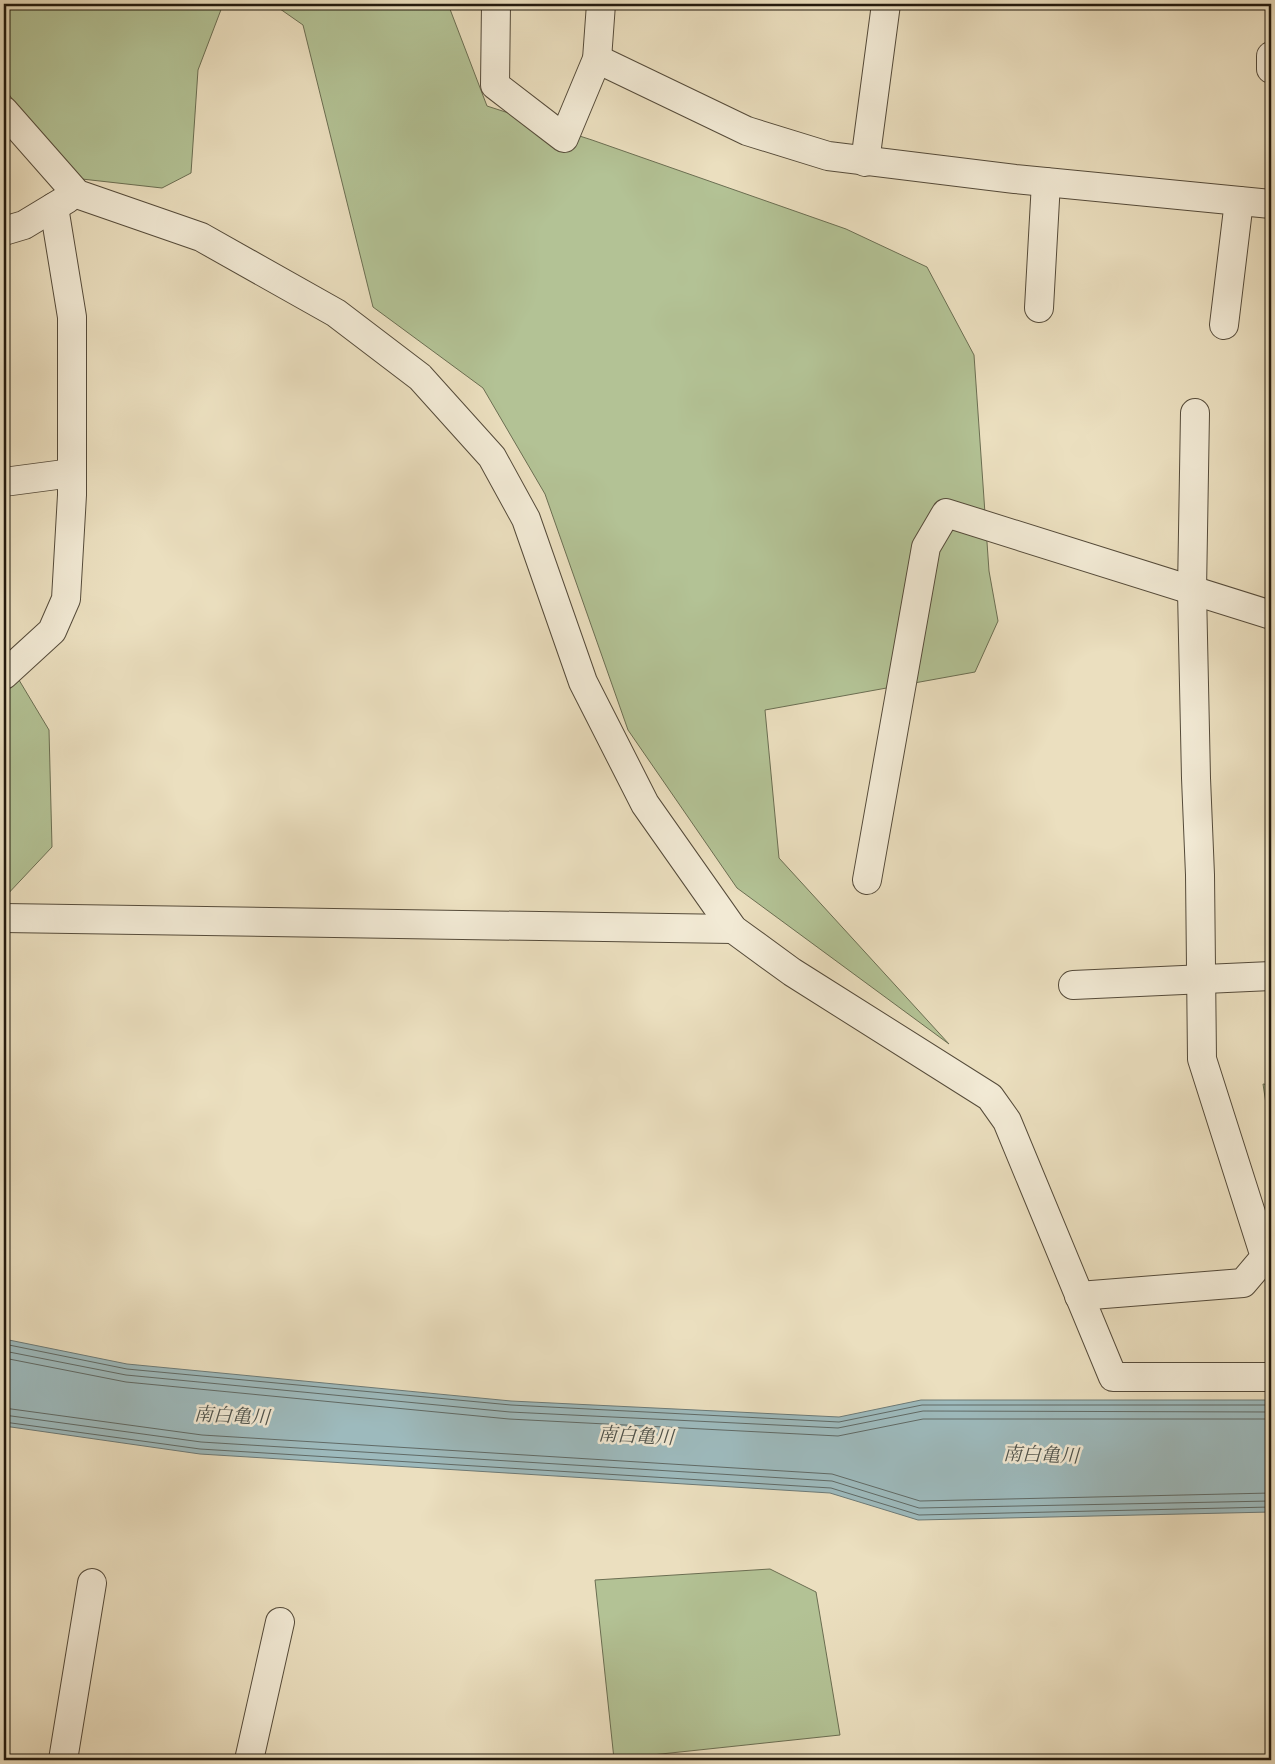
<svg xmlns="http://www.w3.org/2000/svg" width="1275" height="1764" font-family="'IM FELL Great Primer','Noto Serif JP',serif">
  <rect width="100%" height="100%" fill="#ebdfbf"/>
  <filter id="stains"><feTurbulence type="fractalNoise" baseFrequency=".004" numOctaves="4"/><feColorMatrix values="0 0 0 0 .2 0 0 0 0 .09 0 0 0 0 .02 0 0 0 .5 -.17"/></filter>
  <radialGradient id="worn" r=".72"><stop offset=".6" stop-color="#630" stop-opacity="0"/><stop offset="1" stop-color="#630" stop-opacity=".3"/></radialGradient>
  <g fill="#b3c295" stroke="#6b6e52">
    <polygon points="4,4 231,4 222,7 198,70 191,173 162,188 73,178 4,88"/>
    <polygon points="273,4 448,4 487,106 592,140 846,229 927,267 974,355 989,571 998,621 975,672 765,710 779,858 949,1044 737,888 628,730 545,494 483,388 373,307 303,25"/>
    <polygon points="4,655 49,730 52,847 4,898"/>
    <polygon points="1263,1084 1271,1085 1271,1137"/>
    <polygon points="770,1569 816,1592 840,1735 614,1759 595,1580"/>
  </g>
  <polygon fill="#9dbabd" stroke="#6c7a77" points="4,1339 127,1364 511,1401 839,1417 921,1400 1271,1400 1271,1512 918,1520 830,1493 200,1454 4,1426"/>
  <g fill="none" stroke-linecap="round" stroke-linejoin="round">
    <g stroke="#606a66" stroke-width="1">
      <polyline points="4,1344 127,1369 511,1405 839,1422 922,1405 1271,1405"/>
      <polyline points="4,1351 126,1375 510,1412 838,1428 923,1411 1271,1412"/>
      <polyline points="4,1358 126,1382 509,1419 838,1436 923,1419 1271,1419"/>
      <polyline points="4,1408 202,1435 832,1474 920,1501 1271,1493"/>
      <polyline points="4,1415 201,1442 832,1481 919,1508 1271,1501"/>
      <polyline points="4,1422 200,1449 831,1488 919,1515 1271,1507"/>
    </g>
    <g stroke="#554b3a" stroke-width="30">
      <g id="street">
        <polyline points="496,4 495,85 564,138 597,59 601,4"/>
        <polyline points="1271,56 1271,69"/>
        <polyline points="597,59 747,131 828,156 1015,179 1271,204"/>
        <polyline points="4,111 77,194 201,237 336,313 420,377 492,457 526,519 583,682 645,804 733,929 792,972 990,1097 1007,1121 1113,1377 1271,1377"/>
        <polyline points="865,162 886,4"/>
        <polyline points="4,231 24,225 67,199"/>
        <polyline points="1039,308 1046,182"/>
        <polyline points="1224,325 1239,201"/>
        <polyline points="4,482 72,473"/>
        <polyline points="4,675 52,631 66,599 72,495 72,317 54,207"/>
        <polyline points="867,880 926,547 946,513 1271,615"/>
        <polyline points="4,918 733,929"/>
        <polyline points="1073,985 1271,976"/>
        <polyline points="1079,1296 1243,1283 1265,1257 1202,1059 1200,875 1196,778 1192,591 1195,413"/>
        <polyline points="63,1760 92,1583"/>
        <polyline points="249,1760 280,1622"/>
      </g>
    </g>
    <use href="#street" stroke="#f2ead5" stroke-width="28"/>
  </g>
  <g text-anchor="middle" stroke-width="5" stroke-linejoin="round" paint-order="stroke">
    <g font-size="19" font-style="italic" fill="#4e524b" stroke="#f2ead5">
      <text transform="translate(232 1415) rotate(3)" y="7">南白亀川</text>
      <text transform="translate(636 1435) rotate(3)" y="7">南白亀川</text>
      <text transform="translate(1041 1454) rotate(2)" y="7">南白亀川</text>
    </g>
  </g>
  <rect width="1275" height="1764" fill="none" stroke="#ebdfbf" stroke-width="20"/>
  <rect x="5" y="5" width="1265" height="1754" fill="none" stroke="#231a0e" stroke-width="2.5"/>
  <rect x="10" y="10" width="1255" height="1744" fill="none" stroke="#231a0e"/>
  <rect width="100%" height="100%" filter="url(#stains)"/>
  <rect width="100%" height="100%" fill="url(#worn)"/>
</svg>
